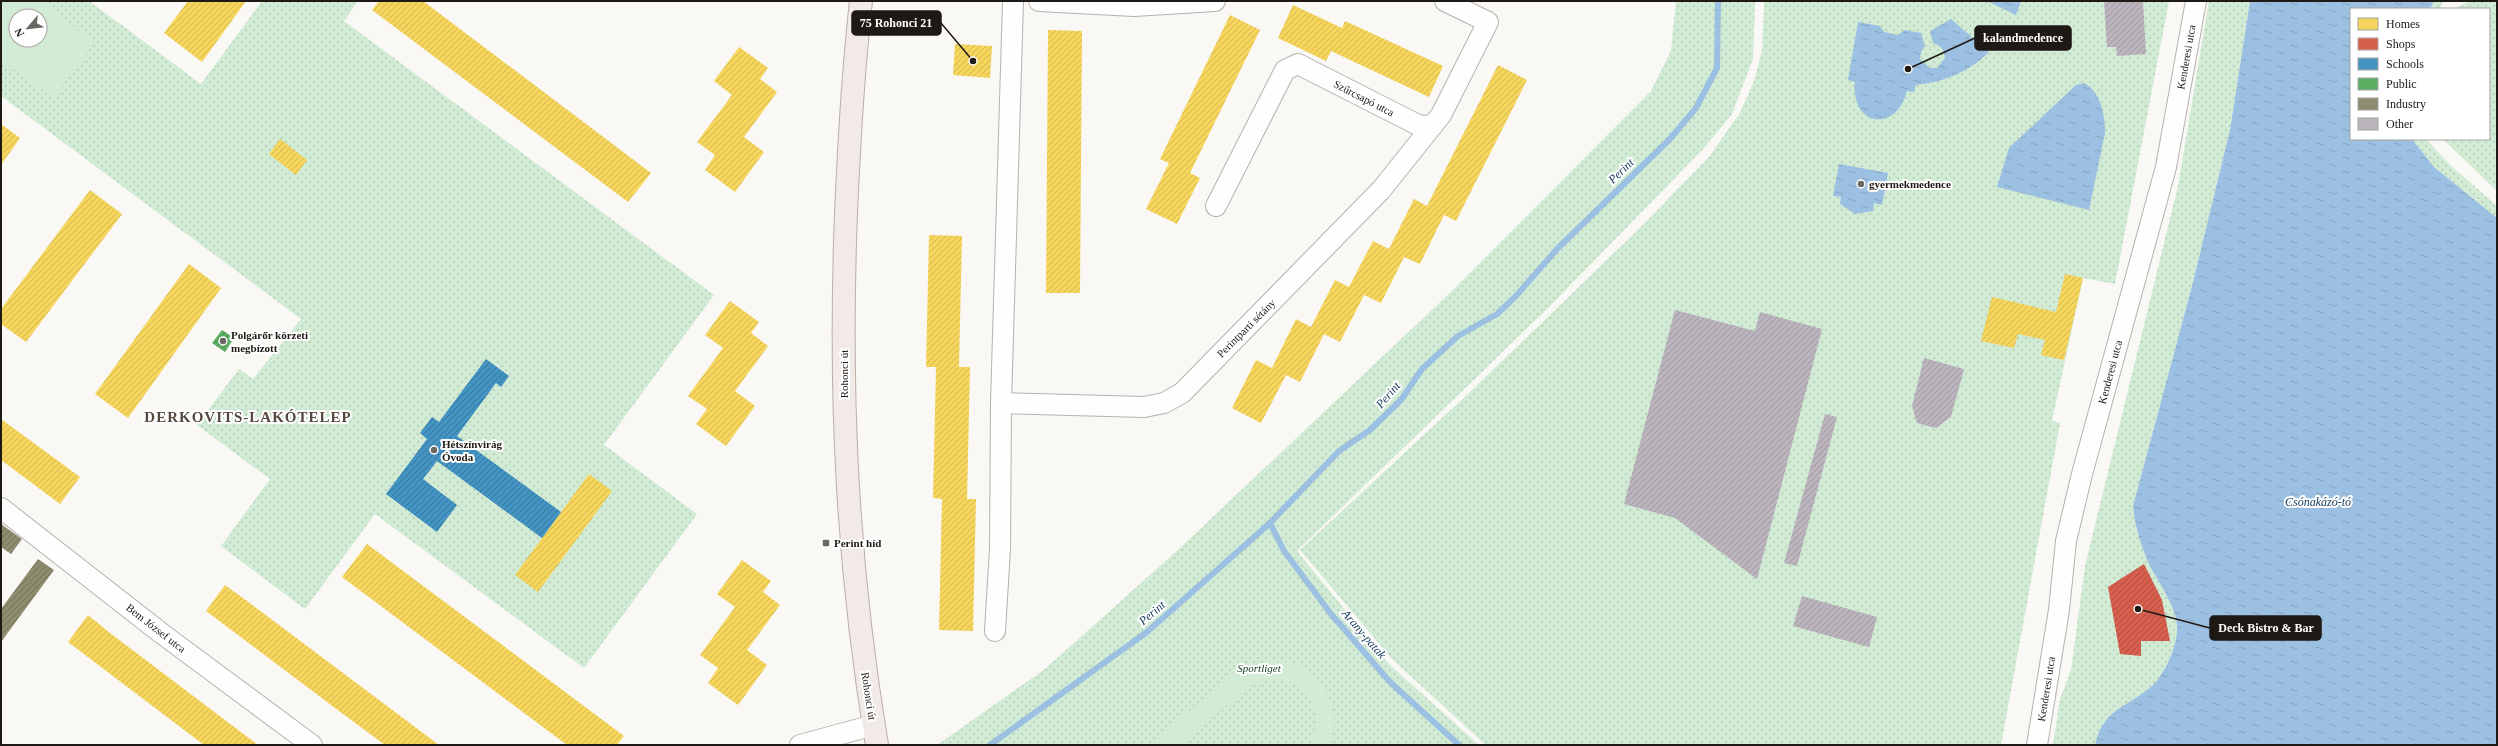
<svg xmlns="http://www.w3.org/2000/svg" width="2498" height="746" font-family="Georgia,serif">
  <defs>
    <pattern id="green-dots" width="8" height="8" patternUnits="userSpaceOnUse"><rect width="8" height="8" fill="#d1ebd4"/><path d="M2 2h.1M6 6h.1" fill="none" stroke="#b3c9b5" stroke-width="1.8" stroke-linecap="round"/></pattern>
    <pattern id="water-ripples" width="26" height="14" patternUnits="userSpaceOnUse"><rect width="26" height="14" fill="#9cc0e1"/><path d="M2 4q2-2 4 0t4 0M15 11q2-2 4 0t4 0" fill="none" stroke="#86a4c0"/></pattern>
    <pattern id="homes-hatch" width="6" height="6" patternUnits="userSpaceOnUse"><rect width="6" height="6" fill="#f6d55c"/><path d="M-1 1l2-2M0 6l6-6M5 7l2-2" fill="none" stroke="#d2b64f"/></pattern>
    <pattern id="shops-hatch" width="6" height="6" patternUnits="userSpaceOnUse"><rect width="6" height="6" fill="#d6604d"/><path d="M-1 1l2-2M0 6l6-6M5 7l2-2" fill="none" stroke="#ad4e3f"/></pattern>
    <pattern id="schools-hatch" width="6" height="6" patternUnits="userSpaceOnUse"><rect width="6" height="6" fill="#4393c3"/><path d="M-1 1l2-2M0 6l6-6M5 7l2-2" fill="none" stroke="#37779d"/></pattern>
    <pattern id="public-hatch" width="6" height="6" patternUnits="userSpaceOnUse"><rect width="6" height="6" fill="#5aae61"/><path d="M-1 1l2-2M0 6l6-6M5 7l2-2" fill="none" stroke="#4a8d4f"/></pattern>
    <pattern id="industry-hatch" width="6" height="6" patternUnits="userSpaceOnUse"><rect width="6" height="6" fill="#8c8c6e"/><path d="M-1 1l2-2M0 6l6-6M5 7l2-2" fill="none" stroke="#727259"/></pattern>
    <pattern id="building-hatch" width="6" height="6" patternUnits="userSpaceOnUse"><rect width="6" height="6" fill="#bbb4bd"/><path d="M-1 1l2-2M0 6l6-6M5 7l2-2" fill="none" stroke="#a09aa2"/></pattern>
  </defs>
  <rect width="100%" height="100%" fill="#faf8f5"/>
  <g fill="url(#green-dots)" fill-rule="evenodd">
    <path d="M1 1H89L201 84 262 1H358L344 21 714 295 604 445 697 514 584 668 375 514 305 609 221 546 270 479 197 425 239 369 253 379 301 319 1 96ZM16 16H40V40H16Z"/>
    <polygon points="1676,1 1755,1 1753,59 1732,114 1705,147 1549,307 1297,551 1390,665 1479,745 937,745 1045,669 1180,548 1454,289 1651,91 1671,51"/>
    <polygon points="1764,1 2169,1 2115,284 2083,278 2052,421 2060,423 2001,745 1486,745 1393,660 1300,550 1469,393 1641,227 1709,157 1740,113 1754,81 1762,51"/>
    <path d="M2209 1H2250L2230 130 2192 286 2133 506C2135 526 2140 543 2148 562 2157 581 2179 609 2177 631 2176 648 2165 674 2152 686 2128 707 2103 708 2095 745H2053L2060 699 2071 670 2085 566 2178 186Z"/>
    <polygon points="2434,1 2443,1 2440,9 2430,9"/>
    <polygon points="2493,1 2497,3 2497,191 2443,139 2489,139 2489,9 2454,9 2468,2"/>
    <polygon points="2412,139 2426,139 2450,165 2497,206 2497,218 2434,167"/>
  </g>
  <g fill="#d1ebd4" fill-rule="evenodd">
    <path d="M1 1H40L95 42 53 98 1 60ZM16 16H40V40H16Z"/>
    <path d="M1275 661C1280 662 1288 661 1293 663 1322 676 1346 715 1328 745H1309L1313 738 1317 719 1312 701 1302 688 1283 679 1266 680 1249 687 1179 745H1148L1242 667Z"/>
  </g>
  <g fill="url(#water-ripples)">
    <polygon points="1987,1 2021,1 2016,15"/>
    <path d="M2250 1H2434L2430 9H2351V139H2412L2434 167 2497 218V745H2095C2103 708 2128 707 2152 686 2165 674 2176 648 2177 631 2179 609 2157 581 2148 562 2140 543 2135 526 2133 506L2192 286 2230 130Z"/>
    <path d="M1951 19 1989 52C1969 72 1944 82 1916 85L1914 92 1907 91C1896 134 1850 126 1855 82L1848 80 1858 22 1880 26 1884 32 1898 35 1905 30 1921 33 1925 46 1921 52 1920 59 1930 68H1937L1945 58C1944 49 1941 46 1933 43L1930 31Z"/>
    <path d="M2084 83C2101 92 2105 115 2105 133L2089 210 1997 187 2009 148 2076 85Z"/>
    <polygon points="1839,164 1888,173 1882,205 1874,203 1873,211 1855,214 1840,204 1841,197 1833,196"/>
  </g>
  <g fill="url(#homes-hatch)">
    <polygon points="188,1 246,1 202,62 164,33"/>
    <polygon points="379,1 423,1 651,173 628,202 372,10"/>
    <polygon points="1293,5 1342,28 1345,21 1443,66 1429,97 1331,51 1326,61 1278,38"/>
    <polygon points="1230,15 1260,30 1190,173 1200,178 1177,224 1146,209 1169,163 1160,159"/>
    <polygon points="1048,30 1082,31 1080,293 1046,293"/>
    <polygon points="955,44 992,46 990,78 953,75"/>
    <polygon points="739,47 768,68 760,79 777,92 744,137 764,152 735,192 705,170 715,155 697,142 732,95 714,81"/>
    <polygon points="1498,65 1527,80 1456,221 1444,215 1420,264 1404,257 1381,303 1364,295 1340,342 1324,334 1300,382 1286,375 1261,423 1232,408 1256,360 1272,368 1296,319 1311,327 1335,280 1349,287 1373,241 1389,249 1414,199 1427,206"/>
    <polygon points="1,124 20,138 1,165"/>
    <polygon points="280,139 307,160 296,175 269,154"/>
    <polygon points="90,190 122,214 26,342 1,324 1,309"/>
    <polygon points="929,235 962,236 959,367 970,367 967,499 976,499 973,631 939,630 942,499 933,498 936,367 926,367"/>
    <polygon points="189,264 221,288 128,418 95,394"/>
    <polygon points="2065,274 2083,278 2064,360 2041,355 2045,340 2018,334 2014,348 1981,341 1992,297 2056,312"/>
    <polygon points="730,301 759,322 751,333 768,346 735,391 755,406 726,446 696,424 707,409 688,396 723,348 705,335"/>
    <polygon points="1,419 80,477 60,504 1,460"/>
    <polygon points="589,474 612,491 538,592 515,575"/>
    <polygon points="367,544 624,736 617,745 567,745 342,577"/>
    <polygon points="742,560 771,581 763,592 780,605 747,650 767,665 738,705 708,683 718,668 700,655 735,607 717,594"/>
    <polygon points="225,585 247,601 439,745 385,745 335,708 206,611"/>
    <polygon points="88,615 110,633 258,745 204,745 68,642"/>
  </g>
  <polygon fill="url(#shops-hatch)" points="2144,564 2162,600 2170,641 2141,641 2141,656 2120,654 2108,587"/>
  <polygon fill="url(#schools-hatch)" points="486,359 509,376 501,387 496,383 457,436 561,512 542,538 437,461 423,479 457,505 437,532 386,494 427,439 420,433 432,417 439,422"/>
  <polygon fill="url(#public-hatch)" points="222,330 234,338 225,352 212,343"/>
  <g fill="url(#industry-hatch)">
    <polygon points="1,524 22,539 11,554 1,547"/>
    <polygon points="38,559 54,570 1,642 1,609"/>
  </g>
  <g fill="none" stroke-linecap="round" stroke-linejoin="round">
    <g stroke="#9cc0e1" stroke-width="6">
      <polyline points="1270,523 1284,551 1331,614 1390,682 1459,745"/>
      <polyline points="990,745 1147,632 1270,523 1339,451 1370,430 1401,400 1422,369 1458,336 1497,314 1515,297 1558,248 1669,140 1696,108 1717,68 1718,1"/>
    </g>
  </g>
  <g fill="url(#building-hatch)">
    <polygon points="2104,1 2143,1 2146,54 2117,56 2116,47 2107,47"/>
    <polygon points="1675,310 1755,331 1760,312 1822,329 1757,579 1675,518 1624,504"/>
    <polygon points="1924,358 1964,369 1951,417 1936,428 1917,423 1912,406"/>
    <polygon points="1825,414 1837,417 1797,566 1784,563"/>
    <polygon points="1802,596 1877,617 1869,647 1793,626"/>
  </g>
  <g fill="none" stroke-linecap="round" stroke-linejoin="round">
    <g stroke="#b5b2ae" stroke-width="22">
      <g id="minor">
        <polyline points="1039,1 1134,6 1215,1"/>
        <polyline points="1216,206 1285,70 1298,64 1420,126 1433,125 1441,115 1488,22 1445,1"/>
        <polyline points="1001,403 1144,407 1164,403 1182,393 1381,190 1433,125"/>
        <polyline points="1,508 161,633 312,745"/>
        <polyline points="995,631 1000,549 1001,403 1013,1"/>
        <polyline points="800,745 874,725"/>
        <polyline points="2037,745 2059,610 2066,541 2082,474 2166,167 2196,1"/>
      </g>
    </g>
    <g stroke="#baaea7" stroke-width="24">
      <path id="major" d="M861 1C853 72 849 143 846 214 839 395 847 566 877 745"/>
    </g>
    <use href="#minor" stroke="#fefefe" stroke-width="20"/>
    <use href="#major" stroke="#f1eae7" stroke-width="22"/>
  </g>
  <g fill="#6b6763" stroke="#fff" stroke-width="1.5">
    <circle cx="1861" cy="184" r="4"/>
    <circle cx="223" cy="341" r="4"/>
    <circle cx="434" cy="450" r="4"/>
    <rect x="822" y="539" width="8" height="8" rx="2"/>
  </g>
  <g text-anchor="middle" stroke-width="4" stroke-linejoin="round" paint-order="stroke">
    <g font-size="11" fill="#1e1914" stroke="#fff">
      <text transform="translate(2186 57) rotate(-80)" y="4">Kenderesi utca</text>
      <text transform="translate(1364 98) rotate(27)" y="4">Szűrcsapó utca</text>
      <text transform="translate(1246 328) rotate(-45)" y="4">Perintparti sétány</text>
      <text transform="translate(2110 372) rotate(-75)" y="4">Kenderesi utca</text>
      <text transform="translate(844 374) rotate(-90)" y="4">Rohonci út</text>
      <text transform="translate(156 628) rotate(38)" y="4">Bem József utca</text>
      <text transform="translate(2046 689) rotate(-81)" y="4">Kenderesi utca</text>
      <text transform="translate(869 696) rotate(81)" y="4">Rohonci út</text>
    </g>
    <g font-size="11" font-weight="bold" fill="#1e1914" stroke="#fff" text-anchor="start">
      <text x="1869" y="188">gyermekmedence</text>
      <text x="231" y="339">Polgárőr körzeti<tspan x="231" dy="13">megbízott</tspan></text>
      <text x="442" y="448">Hétszínvirág<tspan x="442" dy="13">Óvoda</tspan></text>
      <text x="834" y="547">Perint híd</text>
    </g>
    <g font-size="11" font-style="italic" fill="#133f20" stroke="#fff">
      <text x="1259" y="672">Sportliget</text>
    </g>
    <g font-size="12" font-style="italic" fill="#113859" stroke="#fff">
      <text transform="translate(1621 171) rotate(-44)" y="4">Perint</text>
      <text transform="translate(1388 395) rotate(-49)" y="4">Perint</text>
      <text x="2318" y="506">Csónakázó-tó</text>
      <text transform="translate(1152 613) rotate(-41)" y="4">Perint</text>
      <text transform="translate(1364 634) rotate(49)" y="4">Arany-patak</text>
    </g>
    <g font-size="15" font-weight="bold" letter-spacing="1" fill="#55493e" stroke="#fff">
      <text x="248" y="422">DERKOVITS-LAKÓTELEP</text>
    </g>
  </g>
  <path fill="none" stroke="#1e1914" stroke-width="1.5" d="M973 61L941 23M1908 69L1975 38M2138 609L2210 628"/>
  <g fill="#1e1914" stroke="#fff" stroke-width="1.5">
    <circle cx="973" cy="61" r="4"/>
    <circle cx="1908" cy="69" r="4"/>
    <circle cx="2138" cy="609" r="4"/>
  </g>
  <g fill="#1e1914" stroke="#1e1914" stroke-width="1.5">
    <rect x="852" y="11" width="89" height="24" rx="4"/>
    <rect x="1975" y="26" width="96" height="24" rx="4"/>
    <rect x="2210" y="616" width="111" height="24" rx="4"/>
  </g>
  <g font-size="12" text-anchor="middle" font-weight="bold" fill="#fff">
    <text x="896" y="27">75 Rohonci 21</text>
    <text x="2023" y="42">kalandmedence</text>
    <text x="2266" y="632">Deck Bistro &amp; Bar</text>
  </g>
  <rect width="2498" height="746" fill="none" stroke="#1e1914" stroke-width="4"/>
  <rect x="2350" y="8" width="140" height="132" fill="#ffffff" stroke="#a5a3a1"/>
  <rect x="2358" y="18" width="20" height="12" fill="#f6d55c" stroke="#a5a3a1"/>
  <text x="2386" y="28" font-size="12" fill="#1e1914">Homes</text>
  <rect x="2358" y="38" width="20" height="12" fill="#d6604d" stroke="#a5a3a1"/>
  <text x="2386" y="48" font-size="12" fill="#1e1914">Shops</text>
  <rect x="2358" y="58" width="20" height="12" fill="#4393c3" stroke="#a5a3a1"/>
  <text x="2386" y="68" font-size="12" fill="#1e1914">Schools</text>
  <rect x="2358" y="78" width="20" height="12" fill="#5aae61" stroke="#a5a3a1"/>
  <text x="2386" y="88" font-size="12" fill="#1e1914">Public</text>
  <rect x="2358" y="98" width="20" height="12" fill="#8c8c6e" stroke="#a5a3a1"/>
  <text x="2386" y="108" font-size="12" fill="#1e1914">Industry</text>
  <rect x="2358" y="118" width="20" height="12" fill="#bbb4bd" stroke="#a5a3a1"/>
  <text x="2386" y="128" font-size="12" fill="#1e1914">Other</text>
  <g transform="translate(28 28) rotate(242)"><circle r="19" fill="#ffffff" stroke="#a5a3a1"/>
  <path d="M0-3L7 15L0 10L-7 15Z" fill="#6b6763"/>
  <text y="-6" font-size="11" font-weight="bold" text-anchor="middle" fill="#1e1914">N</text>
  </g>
</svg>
